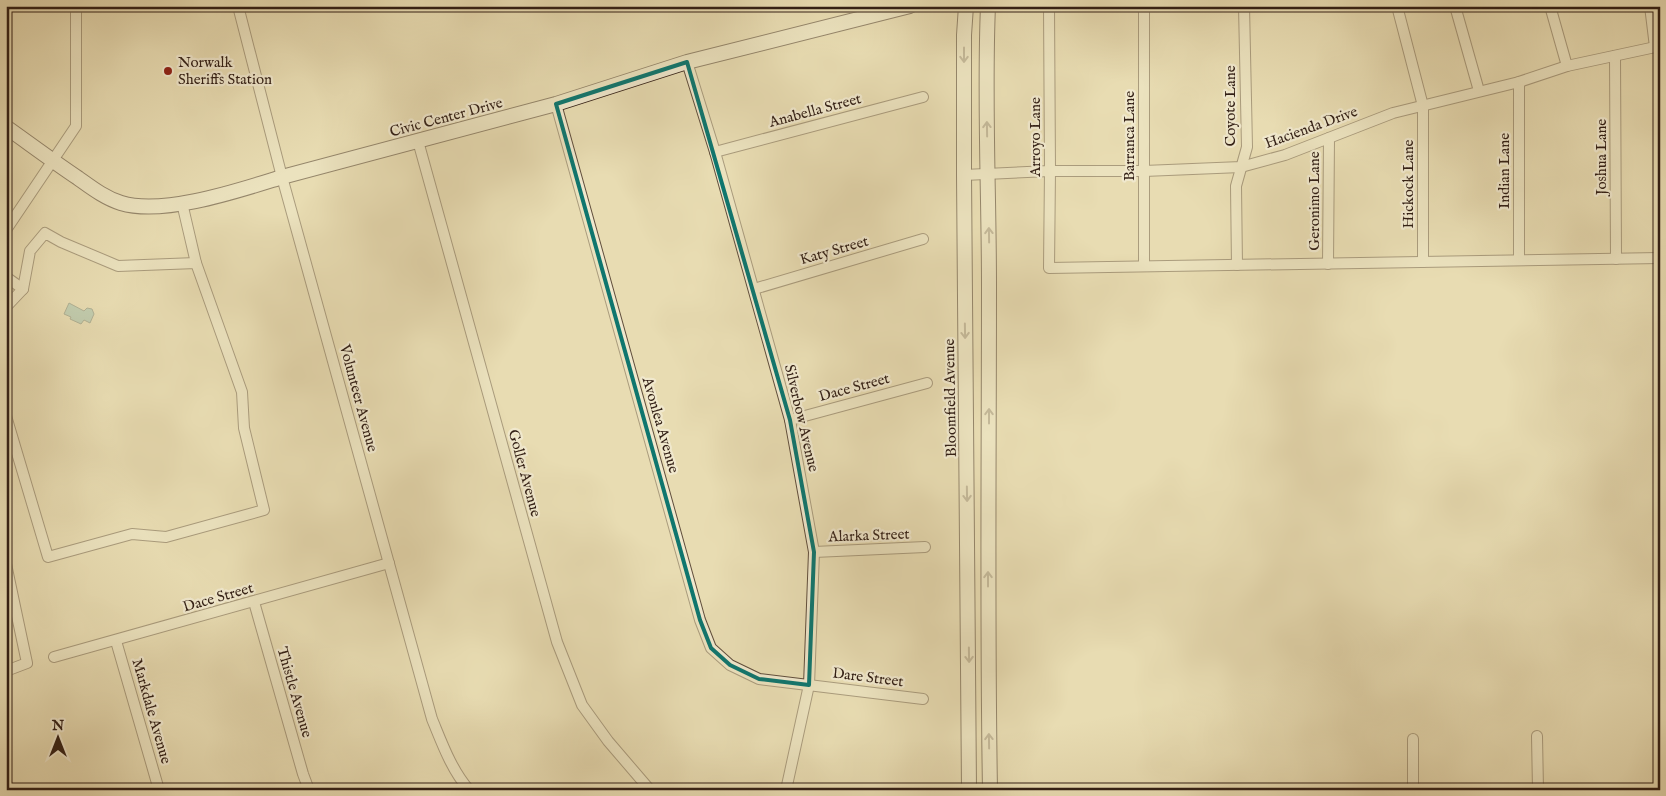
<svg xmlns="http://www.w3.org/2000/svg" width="1666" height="796" font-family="'IM FELL English',serif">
  <rect width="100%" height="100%" fill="#e8dcb2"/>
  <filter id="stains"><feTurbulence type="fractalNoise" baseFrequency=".004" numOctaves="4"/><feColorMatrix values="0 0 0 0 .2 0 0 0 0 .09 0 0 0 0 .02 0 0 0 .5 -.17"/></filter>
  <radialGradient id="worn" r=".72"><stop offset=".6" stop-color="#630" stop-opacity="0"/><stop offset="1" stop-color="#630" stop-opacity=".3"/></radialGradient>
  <polygon fill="#97bcad" stroke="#6f7d70" points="69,303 84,311 87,308 92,309 94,314 90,323 84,320 81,324 70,319 71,317 64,314"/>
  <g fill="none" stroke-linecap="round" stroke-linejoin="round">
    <g stroke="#604e3c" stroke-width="12">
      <g id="street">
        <path d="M238 6 282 177 432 719C442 743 451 769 469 790"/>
        <polyline points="1049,6 1050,171 1049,268 1660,258"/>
        <polyline points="1144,6 1144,266"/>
        <polyline points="1397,6 1423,106 1423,262"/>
        <polyline points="1455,6 1479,91"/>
        <polyline points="1550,6 1567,66"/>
        <polyline points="1650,6 1655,47"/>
        <polyline points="1615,56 1616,259"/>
        <polyline points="687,62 715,152 790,420 814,552 809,685 786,790"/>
        <polyline points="556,104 700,620 711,648 730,665 759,679 923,699"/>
        <polyline points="418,141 557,642 582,705 608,741 650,790"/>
        <polyline points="715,152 923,97"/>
        <polyline points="964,175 1050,171 1144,171 1241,167 1285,155 1393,113 1519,82 1567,66 1660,46"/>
        <polyline points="182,203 196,263"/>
        <polyline points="6,230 76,126 76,6"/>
        <polyline points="1519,260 1519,82"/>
        <polyline points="1328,264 1329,138"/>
        <polyline points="1237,265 1236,186 1247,147 1244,6"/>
        <polyline points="6,277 23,289"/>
        <polyline points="754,289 923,239"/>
        <polyline points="6,307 23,289 30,251 45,233 61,242 118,266 196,263 242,392 244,428 264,510 166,537 132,534 48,557 6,416"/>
        <polyline points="790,420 927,383"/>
        <polyline points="814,552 925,547"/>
        <polyline points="6,564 27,663 6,671"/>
        <polyline points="254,602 303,774 309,790"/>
        <polyline points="116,641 159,790"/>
        <polyline points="54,657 389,563"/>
        <polyline points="1537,736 1538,790"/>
        <polyline points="1413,739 1413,790"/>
      </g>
    </g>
    <g stroke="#321f15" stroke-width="16">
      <g id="secondary">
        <polyline points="966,6 964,35 964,175 969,790"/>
        <path d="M988 6C984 99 989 193 989 286 989 454 987 622 990 790"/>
        <path d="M6 127C30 144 54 162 78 178 92 188 105 198 121 203 164 216 240 190 282 177L556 104 687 62 910 6"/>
      </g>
    </g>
    <use href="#street" stroke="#f0e8cd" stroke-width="10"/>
    <use href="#secondary" stroke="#f0e8cd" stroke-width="14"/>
  </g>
  <defs><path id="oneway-shaft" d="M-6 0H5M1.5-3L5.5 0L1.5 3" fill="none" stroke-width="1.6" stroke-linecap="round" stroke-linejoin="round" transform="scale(1.25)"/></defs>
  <g stroke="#9a8e7a">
    <use href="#oneway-shaft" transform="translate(964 55) rotate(90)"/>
    <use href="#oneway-shaft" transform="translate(987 129) rotate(-91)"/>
    <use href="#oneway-shaft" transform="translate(989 235) rotate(-91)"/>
    <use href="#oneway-shaft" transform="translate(965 331) rotate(89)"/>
    <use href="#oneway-shaft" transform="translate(989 416) rotate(-90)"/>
    <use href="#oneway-shaft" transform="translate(967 494) rotate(89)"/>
    <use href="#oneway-shaft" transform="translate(988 579) rotate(-90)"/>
    <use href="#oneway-shaft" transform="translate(969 655) rotate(89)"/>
    <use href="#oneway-shaft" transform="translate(989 741) rotate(-91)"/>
  </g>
  <path d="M0 0H1666V796H0ZM687 62 790 420 814 552 809 685 759 679 730 665 711 648 700 620 556 104Z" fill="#e8dcb2" fill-opacity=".55" fill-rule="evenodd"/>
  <path fill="none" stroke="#0f766e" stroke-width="4" stroke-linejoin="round" d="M687 62 790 420 814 552 809 685 759 679 730 665 711 648 700 620 556 104Z"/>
  <circle fill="#8f2418" stroke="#f0e8cd" stroke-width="2" cx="168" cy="71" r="5"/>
  <g text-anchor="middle" stroke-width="4.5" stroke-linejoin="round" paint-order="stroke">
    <g font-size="15" fill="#321f15" stroke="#f0e8cd" text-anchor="start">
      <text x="178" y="67">Norwalk<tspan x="178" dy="17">Sheriffs Station</tspan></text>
    </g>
    <g font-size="15" fill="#321f15" stroke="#f0e8cd">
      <text transform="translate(1230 106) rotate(-90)" y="5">Coyote Lane</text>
      <text transform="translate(815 110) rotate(-15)" y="5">Anabella Street</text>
      <text transform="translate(446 117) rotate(-15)" y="5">Civic Center Drive</text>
      <text transform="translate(1311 127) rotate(-20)" y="5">Hacienda Drive</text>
      <text transform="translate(1129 136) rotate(-90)" y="5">Barranca Lane</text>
      <text transform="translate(1035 137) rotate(-90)" y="5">Arroyo Lane</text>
      <text transform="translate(1601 157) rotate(-90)" y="5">Joshua Lane</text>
      <text transform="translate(1504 171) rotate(-90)" y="5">Indian Lane</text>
      <text transform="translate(1408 184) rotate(-90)" y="5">Hickock Lane</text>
      <text transform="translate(1314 201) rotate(-90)" y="5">Geronimo Lane</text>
      <text transform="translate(834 250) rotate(-16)" y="5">Katy Street</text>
      <text transform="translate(854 387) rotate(-15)" y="5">Dace Street</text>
      <text transform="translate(359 398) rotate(75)" y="5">Volunteer Avenue</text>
      <text transform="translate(950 398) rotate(-91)" y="5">Bloomfield Avenue</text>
      <text transform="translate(802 418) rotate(77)" y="5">Silverbow Avenue</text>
      <text transform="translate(661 425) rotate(74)" y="5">Avonlea Avenue</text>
      <text transform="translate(525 473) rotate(75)" y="5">Goller Avenue</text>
      <text transform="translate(869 535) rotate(-2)" y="5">Alarka Street</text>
      <text transform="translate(218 597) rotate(-16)" y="5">Dace Street</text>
      <text transform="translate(868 677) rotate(7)" y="5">Dare Street</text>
      <text transform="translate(295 692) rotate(74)" y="5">Thistle Avenue</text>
      <text transform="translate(152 711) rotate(74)" y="5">Markdale Avenue</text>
    </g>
  </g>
  <rect width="1666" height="796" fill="none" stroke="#e8dcb2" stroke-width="25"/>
  <rect x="8" y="8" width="1651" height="781" fill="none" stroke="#321f15" stroke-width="2.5"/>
  <rect x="12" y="12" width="1641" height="771" fill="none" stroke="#321f15"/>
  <g transform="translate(58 738)" stroke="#f0e8cd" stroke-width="4" paint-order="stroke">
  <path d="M0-4L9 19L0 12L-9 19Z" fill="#321f15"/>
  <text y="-8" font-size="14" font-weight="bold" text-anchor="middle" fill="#321f15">N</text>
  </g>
  <rect width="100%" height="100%" filter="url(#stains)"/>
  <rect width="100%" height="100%" fill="url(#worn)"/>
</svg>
